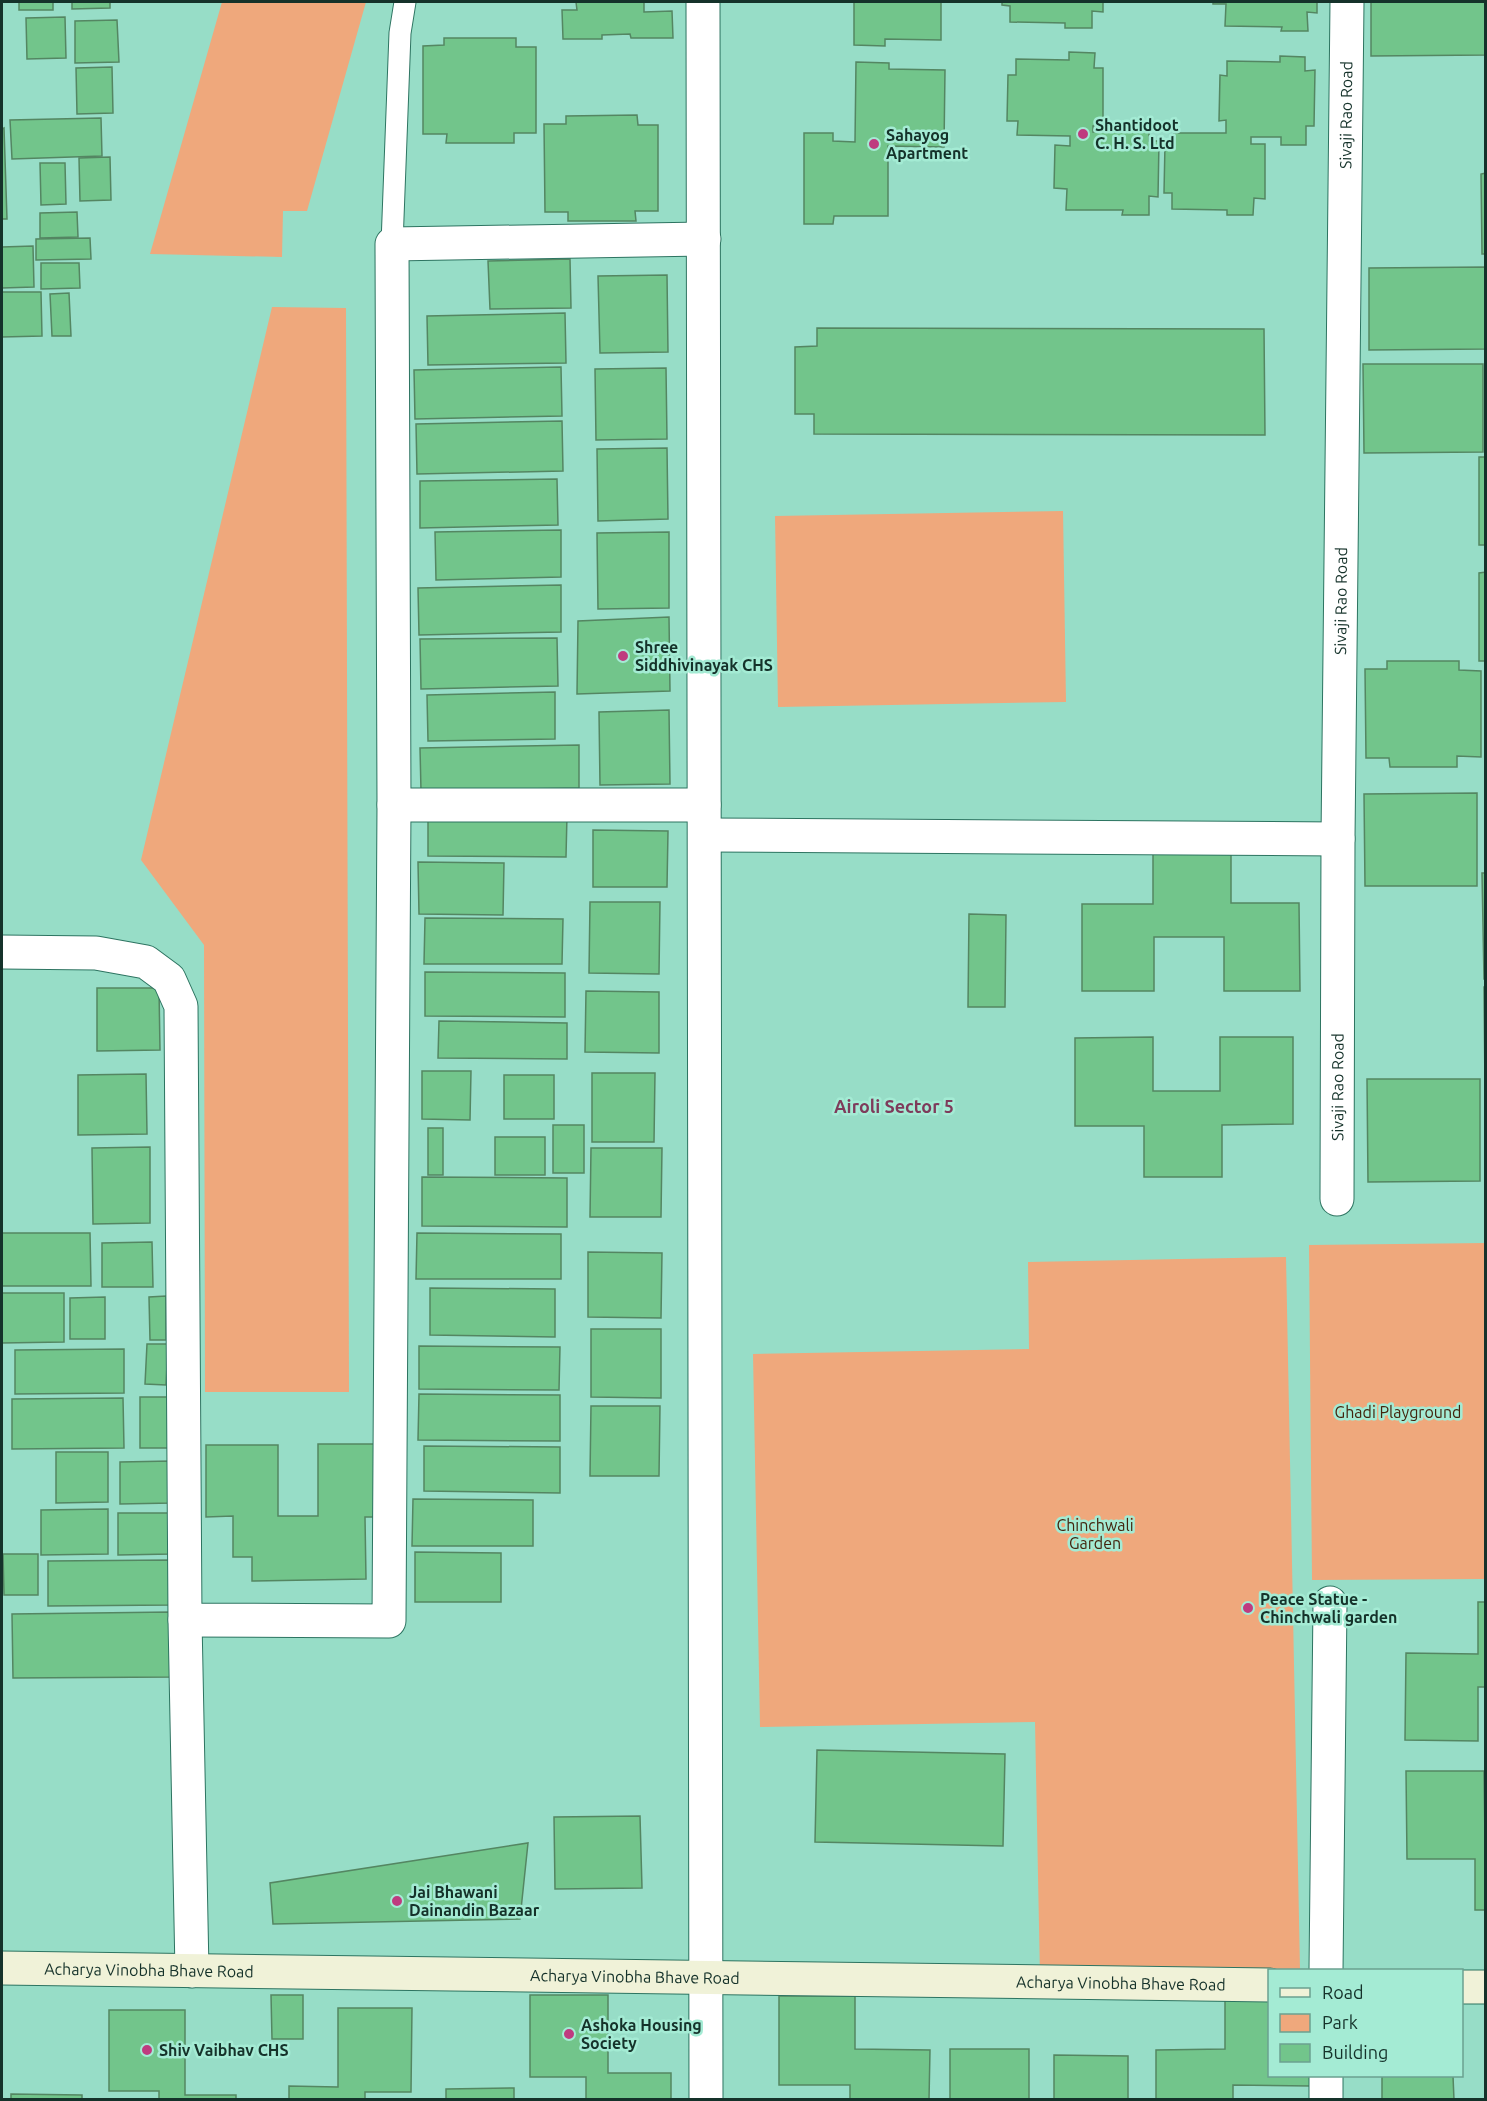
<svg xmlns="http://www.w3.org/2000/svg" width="1487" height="2101" font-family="Ubuntu,sans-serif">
  <rect width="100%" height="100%" fill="#97ddc7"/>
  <g fill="#efa87c">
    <polygon points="222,2 366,2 307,211 283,211 282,257 150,254"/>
    <polygon points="272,307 346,308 349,1392 205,1392 204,945 141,860"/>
    <polygon points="1063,511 1066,702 778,707 775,516"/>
    <polygon points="1485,1243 1485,1579 1312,1580 1309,1245"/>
    <polygon points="1286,1257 1300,1970 1040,1977 1035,1722 760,1727 753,1354 1029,1349 1028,1262"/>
  </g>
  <g fill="#72c58b" stroke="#548662" stroke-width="1.5">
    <rect x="19" y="2" width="34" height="8"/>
    <polygon points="72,2 110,2 110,8 72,9"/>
    <polygon points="576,2 644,2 644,12 672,11 673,38 631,38 630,34 602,35 602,39 563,39 562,10 577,10"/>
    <polygon points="854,2 941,2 941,40 885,39 885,46 854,45"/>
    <polygon points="1002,2 1103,2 1103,12 1092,11 1092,28 1065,28 1065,23 1010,22 1010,6 1002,5"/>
    <polygon points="1213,2 1317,2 1317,13 1307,12 1308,31 1281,31 1282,27 1225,26 1226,4 1213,4"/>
    <polygon points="1371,2 1486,2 1486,55 1371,56"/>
    <polygon points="65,17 66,58 27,59 26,18"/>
    <polygon points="117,20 119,62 75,63 75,21"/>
    <polygon points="444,38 516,38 516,47 536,47 536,133 514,133 514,143 446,143 447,134 423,134 423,46 444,45"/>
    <polygon points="1069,52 1095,53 1094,68 1103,68 1103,126 1093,126 1093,132 1121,132 1121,124 1149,124 1149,141 1159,141 1158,197 1149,196 1149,215 1122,215 1123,210 1066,210 1067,189 1054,188 1055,145 1070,146 1070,136 1017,135 1018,121 1007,121 1008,75 1016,75 1016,59 1069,60"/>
    <polygon points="1280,56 1305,57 1305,71 1315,70 1314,126 1306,126 1306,145 1281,145 1281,137 1251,137 1251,144 1265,144 1265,199 1254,198 1253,215 1227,215 1227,210 1172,209 1172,193 1164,193 1165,144 1174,145 1174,133 1226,133 1226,120 1219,121 1220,75 1227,76 1227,61 1280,62"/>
    <polygon points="856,62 889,63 889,69 945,70 944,147 888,146 888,216 834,216 833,224 804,224 804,133 833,133 833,141 855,142"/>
    <polygon points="112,67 113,113 77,114 76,68"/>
    <polygon points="637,115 638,125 658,125 658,211 635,211 636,221 568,221 568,212 545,212 544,124 566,124 566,116"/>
    <polygon points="101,118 102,156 12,159 10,120"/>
    <polygon points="4,128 7,219 2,219 2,129"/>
    <polygon points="110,157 111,200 80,201 79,158"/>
    <polygon points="40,163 65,163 66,204 41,205"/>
    <polygon points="1486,173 1486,254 1482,254 1481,174"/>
    <polygon points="77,212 78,237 40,238 40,213"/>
    <polygon points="90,238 91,259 36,260 36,239"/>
    <polygon points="33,246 34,287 2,288 2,247"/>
    <polygon points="570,259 571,308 490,309 488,261"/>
    <polygon points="41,263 79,263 80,288 41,289"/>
    <polygon points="1486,267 1486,349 1369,350 1369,268"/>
    <polygon points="667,275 668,352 600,353 598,276"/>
    <polygon points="2,292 41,292 42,336 2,337"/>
    <polygon points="69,293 71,336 52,336 50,294"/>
    <polygon points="565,313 566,363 428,365 427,316"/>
    <polygon points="817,328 1264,329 1265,435 814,434 814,414 795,414 795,347 817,346"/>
    <polygon points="1363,364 1483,364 1483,452 1364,453"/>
    <polygon points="561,367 562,416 415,419 414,370"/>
    <polygon points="666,368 667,439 596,440 595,369"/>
    <polygon points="562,421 563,471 417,474 416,424"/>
    <polygon points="667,448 668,519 598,521 597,449"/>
    <rect x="1479" y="457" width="7" height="88"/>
    <polygon points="557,479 558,525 420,528 420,481"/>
    <polygon points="561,530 561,577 436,580 435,532"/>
    <polygon points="669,532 669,608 598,609 597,533"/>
    <polygon points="1486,572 1486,661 1479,661 1479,573"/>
    <polygon points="561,585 561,632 419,635 418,588"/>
    <polygon points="669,617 670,691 577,694 578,621"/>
    <polygon points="557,638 558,686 421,689 420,639"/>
    <polygon points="1387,661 1459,661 1459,670 1481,671 1481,757 1457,756 1457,767 1390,767 1389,758 1366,758 1365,669 1387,669"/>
    <polygon points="555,692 555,739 428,741 427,695"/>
    <polygon points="669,710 670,784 600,785 599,712"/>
    <polygon points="579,745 579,788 421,791 420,748"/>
    <polygon points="1477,793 1477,886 1365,886 1364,794"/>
    <polygon points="428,814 567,815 566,857 428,856"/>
    <polygon points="593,830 668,831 667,887 593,887"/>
    <polygon points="1153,851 1231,851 1231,903 1299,903 1300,991 1224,991 1224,937 1154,937 1154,991 1082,991 1082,904 1153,904"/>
    <polygon points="418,862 504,863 503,915 419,914"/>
    <polygon points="1482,873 1486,873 1486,979 1484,979"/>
    <polygon points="590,902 660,902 659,974 589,973"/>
    <polygon points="969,914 1006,915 1005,1007 968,1007"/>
    <polygon points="425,918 563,919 562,964 424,964"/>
    <polygon points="425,972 565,973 565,1017 425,1016"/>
    <polygon points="1484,987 1486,987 1486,1089 1485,1089"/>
    <polygon points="97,988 159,988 160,1050 97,1051"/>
    <polygon points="586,991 659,992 659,1053 585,1052"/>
    <polygon points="439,1021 567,1023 567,1059 438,1058"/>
    <polygon points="1153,1037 1153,1091 1220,1091 1220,1037 1293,1037 1293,1124 1222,1125 1222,1177 1144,1177 1144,1126 1075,1126 1075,1038"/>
    <polygon points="422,1071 471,1071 470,1120 422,1119"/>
    <polygon points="592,1073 655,1073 654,1142 592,1142"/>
    <polygon points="146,1074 147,1134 78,1135 78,1075"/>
    <rect x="504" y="1075" width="50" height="44"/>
    <polygon points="1367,1079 1480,1079 1480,1181 1368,1182"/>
    <rect x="553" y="1125" width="31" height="48"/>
    <rect x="428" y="1128" width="15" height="47"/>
    <rect x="495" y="1137" width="50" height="38"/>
    <polygon points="150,1147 150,1223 93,1224 92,1148"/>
    <polygon points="591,1148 662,1148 661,1217 590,1217"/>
    <polygon points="422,1177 567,1178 567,1227 422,1226"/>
    <polygon points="2,1233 90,1233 91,1286 2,1286"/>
    <polygon points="417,1233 561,1234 561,1279 416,1279"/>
    <polygon points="152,1242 153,1287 102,1287 102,1243"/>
    <polygon points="588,1252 662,1253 661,1318 588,1317"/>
    <polygon points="430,1288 555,1289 555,1337 430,1335"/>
    <polygon points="2,1293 64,1293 64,1342 2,1343"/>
    <polygon points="166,1296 166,1340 150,1340 149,1297"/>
    <polygon points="105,1297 105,1339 70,1339 70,1298"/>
    <polygon points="591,1329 661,1329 661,1398 591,1397"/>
    <polygon points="147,1344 168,1344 166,1385 145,1384"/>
    <polygon points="419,1346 560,1347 559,1390 419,1389"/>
    <polygon points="124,1349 124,1393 15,1394 15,1350"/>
    <polygon points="419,1394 560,1395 560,1441 418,1440"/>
    <polygon points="140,1397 171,1397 172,1448 140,1448"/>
    <polygon points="123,1398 124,1448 12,1449 12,1399"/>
    <polygon points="591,1406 660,1406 659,1476 590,1476"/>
    <polygon points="318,1444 385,1444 386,1517 365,1517 366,1579 252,1581 252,1557 233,1557 233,1516 206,1517 206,1445 278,1445 278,1516 318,1516"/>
    <polygon points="424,1446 560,1447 560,1493 424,1491"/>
    <polygon points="56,1452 108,1452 108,1502 56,1503"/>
    <polygon points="171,1461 172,1503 120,1504 120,1462"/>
    <polygon points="413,1499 533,1500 533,1546 412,1546"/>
    <polygon points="108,1509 108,1554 41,1555 41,1510"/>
    <polygon points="118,1513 171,1513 171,1554 118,1555"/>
    <polygon points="415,1552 501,1553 501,1602 415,1602"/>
    <polygon points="3,1554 38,1554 38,1595 4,1595"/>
    <polygon points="171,1560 172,1605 48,1606 48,1561"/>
    <polygon points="1478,1602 1486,1602 1486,1687 1478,1687 1478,1741 1405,1740 1406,1653 1478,1654"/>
    <polygon points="171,1612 172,1677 13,1678 12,1614"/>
    <polygon points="817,1750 1005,1754 1003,1846 815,1842"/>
    <polygon points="1406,1771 1484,1771 1486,1910 1475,1910 1475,1859 1407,1859"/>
    <polygon points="640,1816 642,1888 555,1889 554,1817"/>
    <polygon points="528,1843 520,1919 273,1924 270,1883"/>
    <polygon points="271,1995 303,1995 303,2039 272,2039"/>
    <polygon points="530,1995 608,1995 608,2073 671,2073 671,2100 586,2100 586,2077 530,2077"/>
    <polygon points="779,1996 855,1996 855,2049 930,2050 929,2100 850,2100 850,2085 779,2085"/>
    <polygon points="1225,1996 1270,1996 1270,2076 1310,2076 1310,2086 1233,2085 1233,2100 1156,2100 1156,2050 1225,2049"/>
    <polygon points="338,2008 412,2008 411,2092 365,2092 365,2100 289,2100 289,2086 338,2087"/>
    <polygon points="109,2010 185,2010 185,2095 236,2095 236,2100 159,2100 159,2091 109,2091"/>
    <rect x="950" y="2049" width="79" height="51"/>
    <polygon points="1054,2055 1128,2056 1128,2100 1054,2100"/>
    <polygon points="1382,2076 1453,2076 1454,2100 1382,2100"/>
    <polygon points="514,2088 514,2100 446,2100 446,2089"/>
    <polygon points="11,2094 82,2095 82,2100 11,2100"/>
  </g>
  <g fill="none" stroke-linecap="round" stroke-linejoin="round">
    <g stroke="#2d7461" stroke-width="23">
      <polyline id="lane" points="392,244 400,33 405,2"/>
    </g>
    <g stroke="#2d7461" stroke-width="35">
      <g id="street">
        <polyline points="703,2 706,2100"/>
        <polyline points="394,805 704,805"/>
        <polyline points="705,835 1338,839"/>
        <polyline points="2,952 96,953 146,962 169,979 181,1006 185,1620 389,1621 394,805 392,244 704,239"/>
        <path id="s1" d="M1337 1199 1338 839 1347 2"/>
        <polyline points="185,1620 192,1971"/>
        <polyline points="1326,1970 1330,1603"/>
        <polyline points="1326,2076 1326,2100"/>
      </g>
    </g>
    <g stroke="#2d7461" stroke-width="35">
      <g id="secondary">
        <path id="s2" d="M2 1968 1270 1985"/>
        <polyline points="1462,1987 1486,1987"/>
      </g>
    </g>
    <use href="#lane" stroke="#fff" stroke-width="21"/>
    <use href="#street" stroke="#fff" stroke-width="33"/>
    <use href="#secondary" stroke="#f0f2d8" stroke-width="33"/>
  </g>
  <g fill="#bf3b7f" stroke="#a4ebd4" stroke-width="2">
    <circle cx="1083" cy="134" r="6"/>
    <circle cx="874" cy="144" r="6"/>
    <circle cx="623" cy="656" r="6"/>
    <circle cx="1248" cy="1608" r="6"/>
    <circle cx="397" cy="1901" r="6"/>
    <circle cx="569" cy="2034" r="6"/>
    <circle cx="147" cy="2050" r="6"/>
  </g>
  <g text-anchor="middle" stroke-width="5" stroke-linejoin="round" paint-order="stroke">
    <g font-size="16" fill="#15322a" stroke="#a4ebd4">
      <text dy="6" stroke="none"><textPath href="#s1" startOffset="1084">Sivaji Rao Road</textPath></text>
      <text dy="6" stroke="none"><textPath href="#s1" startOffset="598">Sivaji Rao Road</textPath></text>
      <text dy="6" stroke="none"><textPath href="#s1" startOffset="112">Sivaji Rao Road</textPath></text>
      <text dy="6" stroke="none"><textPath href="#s2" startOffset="147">Acharya Vinobha Bhave Road</textPath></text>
      <text dy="6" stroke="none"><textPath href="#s2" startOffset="633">Acharya Vinobha Bhave Road</textPath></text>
      <text dy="6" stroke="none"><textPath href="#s2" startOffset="1119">Acharya Vinobha Bhave Road</textPath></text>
    </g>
    <g font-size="16" font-weight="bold" fill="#15322a" stroke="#a4ebd4" text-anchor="start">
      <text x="1095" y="131">Shantidoot<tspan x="1095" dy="18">C. H. S. Ltd</tspan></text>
      <text x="886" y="141">Sahayog<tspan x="886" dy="18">Apartment</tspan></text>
      <text x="635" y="653">Shree<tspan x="635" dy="18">Siddhivinayak CHS</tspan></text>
      <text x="1260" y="1605">Peace Statue -<tspan x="1260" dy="18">Chinchwali garden</tspan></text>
      <text x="409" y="1898">Jai Bhawani<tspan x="409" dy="18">Dainandin Bazaar</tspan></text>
      <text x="581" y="2031">Ashoka Housing<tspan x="581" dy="18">Society</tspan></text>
      <text x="159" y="2056">Shiv Vaibhav CHS</text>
    </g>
    <g font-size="16" fill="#43240e" stroke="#a4ebd4">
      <text x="1398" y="1418">Ghadi Playground</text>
      <text x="1095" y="1531">Chinchwali<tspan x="1095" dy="18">Garden</tspan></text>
    </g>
    <g font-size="18" font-weight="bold" fill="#7e3b5b" stroke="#a4ebd4">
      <text x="894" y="1113">Airoli Sector 5</text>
    </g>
  </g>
  <rect width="1487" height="2101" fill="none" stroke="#15322a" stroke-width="6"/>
  <rect x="1268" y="1969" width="195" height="108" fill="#a4ebd4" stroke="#6ba190" stroke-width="1.5"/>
  <rect x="1280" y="1988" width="30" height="9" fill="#f0f2d8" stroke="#6ba190" stroke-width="1.5"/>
  <text x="1322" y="1999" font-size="18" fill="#15322a">Road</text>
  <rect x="1280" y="2014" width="30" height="18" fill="#efa87c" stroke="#6ba190" stroke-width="1.5"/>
  <text x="1322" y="2029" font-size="18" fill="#15322a">Park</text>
  <rect x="1280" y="2044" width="30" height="18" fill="#72c58b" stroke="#6ba190" stroke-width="1.5"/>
  <text x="1322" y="2059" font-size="18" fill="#15322a">Building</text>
</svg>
